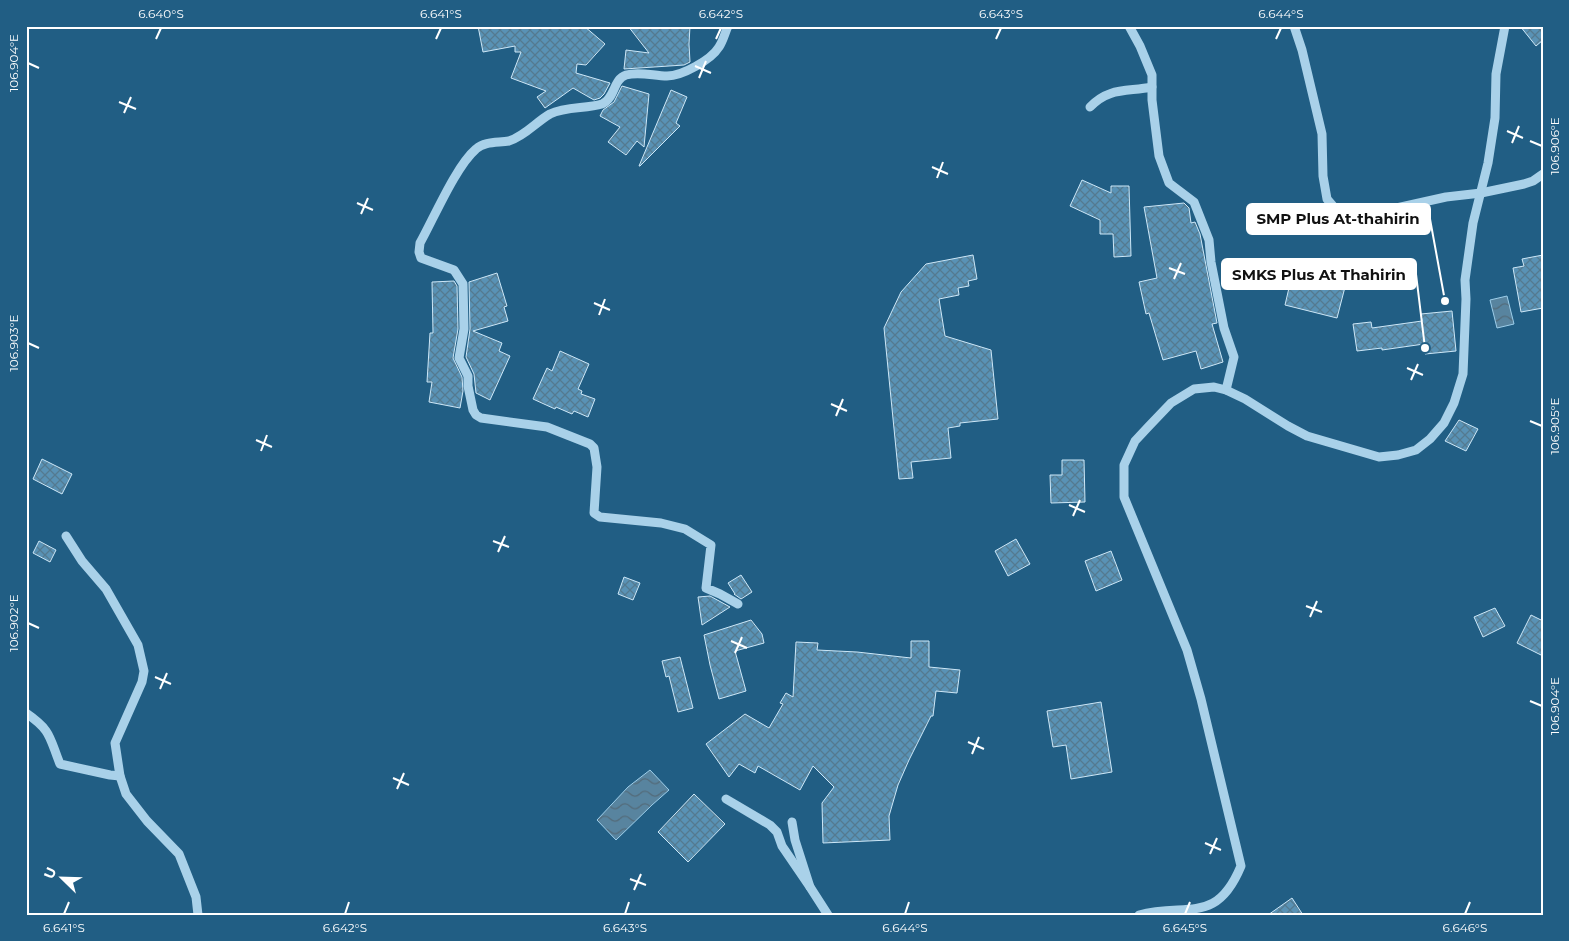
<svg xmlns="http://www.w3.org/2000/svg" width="1569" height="941" font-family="Montserrat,sans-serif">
  <defs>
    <pattern id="water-waves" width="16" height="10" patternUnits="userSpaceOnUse" patternTransform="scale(1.25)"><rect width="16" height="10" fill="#58849f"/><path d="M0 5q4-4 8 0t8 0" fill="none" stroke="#536b7a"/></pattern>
    <pattern id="building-cross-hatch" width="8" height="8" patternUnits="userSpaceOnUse" patternTransform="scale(1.25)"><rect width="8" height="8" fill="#5992b5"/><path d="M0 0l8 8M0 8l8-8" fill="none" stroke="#547a90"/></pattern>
  </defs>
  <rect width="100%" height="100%" fill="#215e84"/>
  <g fill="url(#water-waves)" stroke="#9dceea">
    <polygon points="1507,296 1514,324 1497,328 1490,300"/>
    <polygon points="650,770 669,790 652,805 616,840 597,820 628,787"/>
  </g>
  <g fill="url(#building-cross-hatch)" stroke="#cde7f7">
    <polygon points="478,26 584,26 605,44 586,65 577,64 576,73 610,83 604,94 600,98 594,100 573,88 545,108 537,97 546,91 511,78 521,52 515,52 515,46 483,52"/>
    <polygon points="628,26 690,26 689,44 690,62 684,65 624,69 626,50 649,53"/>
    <polygon points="1520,26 1543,26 1543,40 1536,46"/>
    <polygon points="622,86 649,94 644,147 637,141 626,155 608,142 620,127 600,116 603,110 614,102"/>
    <polygon points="671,90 687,97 676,123 680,126 640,166 639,166"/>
    <polygon points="1082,180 1111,193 1111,186 1129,186 1131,256 1114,257 1113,234 1100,234 1100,220 1070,206"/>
    <polygon points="1184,203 1189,208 1191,223 1195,222 1200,234 1217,323 1212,324 1223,362 1201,369 1196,351 1163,360 1149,313 1146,314 1139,282 1157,278 1144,207"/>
    <polygon points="973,255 977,279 968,281 969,286 958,288 959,295 939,299 945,336 991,350 998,419 960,423 960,426 948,428 951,458 911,462 913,478 899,479 884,328 901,292 926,264"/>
    <polygon points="1543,255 1543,308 1521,312 1513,268 1524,266 1522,259"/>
    <polygon points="497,273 507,306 504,307 508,321 473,331 502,343 499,351 510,356 490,400 476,393 474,374 466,357 470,329 469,282"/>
    <polygon points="1292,275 1345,287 1337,318 1285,305"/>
    <polygon points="454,281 457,286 458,329 453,358 462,377 463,391 460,408 429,402 432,382 427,382 430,333 433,333 432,282"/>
    <polygon points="1452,311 1456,351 1425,354 1424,344 1382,350 1382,348 1357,351 1353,324 1371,322 1372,328 1422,321 1421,314"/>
    <polygon points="560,351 589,364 578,389 582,391 581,394 595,399 588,417 574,411 572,414 556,407 555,409 533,399 547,368 552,371"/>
    <polygon points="1459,420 1478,429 1466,451 1445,441"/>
    <polygon points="42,459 72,474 62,494 33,479"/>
    <polygon points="1062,460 1084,460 1085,502 1051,503 1050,475 1062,475"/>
    <polygon points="1016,539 1030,564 1008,576 995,551"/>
    <polygon points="39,541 56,550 50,562 33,553"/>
    <polygon points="1111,551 1122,580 1096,591 1085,561"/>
    <polygon points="741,575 752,592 741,599 734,594 735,594 728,583"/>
    <polygon points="624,577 640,583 633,600 618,594"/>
    <polygon points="710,596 730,607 702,625 698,597"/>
    <polygon points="1495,608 1505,626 1483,637 1474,617"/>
    <polygon points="1531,615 1543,621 1543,656 1517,643"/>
    <polygon points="751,620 762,634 764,643 735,651 746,691 719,699 710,665 704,635"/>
    <polygon points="911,641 929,641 929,667 960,670 957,693 936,691 933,716 931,716 909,760 898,785 889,816 890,840 823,843 822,803 834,787 813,766 800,790 758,766 755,773 739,764 729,777 706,744 745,714 769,728 783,704 780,703 786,693 793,697 796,642 818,643 817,650 857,652 911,658"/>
    <polygon points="680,657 693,708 678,712 669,676 666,677 662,661"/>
    <polygon points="1101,702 1112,772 1071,779 1066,745 1053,747 1047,711"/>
    <polygon points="694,794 725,824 688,862 658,832"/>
    <polygon points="1292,898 1303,915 1268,915"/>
  </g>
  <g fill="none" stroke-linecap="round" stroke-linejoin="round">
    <g stroke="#a9d1e9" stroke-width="9">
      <path d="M728 26C725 33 723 41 719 47 711 60 682 76 667 76 654 76 639 71 626 75 613 79 615 99 602 104 586 109 566 106 550 114 536 122 525 136 509 141 498 143 485 141 476 149 456 166 434 218 420 243L419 252 421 258 454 270 463 284 464 329 459 358 468 376V386L473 410 476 415 481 418 547 427 590 444 594 448 597 467 594 513 600 517 661 523 685 529 711 545 706 588 720 594 738 604"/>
      <polyline points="1129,26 1140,46 1152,75 1152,100 1159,156 1169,183 1194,202 1209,240 1211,262 1224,328 1234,357 1226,390"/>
      <polyline points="1294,26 1302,50 1322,134 1323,176 1327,199 1338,212 1350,216 1392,209 1446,197 1481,193 1524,184 1533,181 1543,174"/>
      <path d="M1090 107C1109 87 1127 92 1152 87"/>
      <polyline points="66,536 82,561 106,589 138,645 144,671 142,682 115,743 120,776 126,794 147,821 179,854 196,897 198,915"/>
      <path d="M26 713C52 731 49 737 60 764L110 775 120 776"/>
      <polyline points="726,799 770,825 777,832 782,846 810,887"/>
      <polyline points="792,822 795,840 810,887 828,915"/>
      <path d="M1139 915C1187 902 1216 926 1241 866L1201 699 1187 650 1124 497V465L1135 441 1149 426 1171 403 1194 389 1214 387 1226 390 1245 399 1288 426 1307 436 1379 457 1398 455 1416 450 1430 439 1444 423 1454 403 1463 374 1466 299 1465 280 1473 223 1488 163 1495 118 1496 74 1505 26"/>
    </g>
  </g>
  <path fill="none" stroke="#fff" stroke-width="2" d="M156 39 161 28M436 39 441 28M716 39 721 28M996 39 1001 28M1276 39 1281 28M28 63 39 68M695 66 711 73M699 78 706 61M119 102 136 109M124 113 131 97M1507 131 1523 138M1530 141 1542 146M1512 143 1519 126M932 167 948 174M937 178 943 162M357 203 373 210M361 214 368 198M1169 268 1185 274M1174 279 1181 263M594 303 610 310M599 315 605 299M28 343 39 348M1407 368 1423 375M1411 380 1418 364M831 404 847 411M836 416 843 399M1530 421 1542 426M256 440 272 447M261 451 267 435M1069 505 1085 512M1073 516 1080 500M493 541 509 547M498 552 505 536M1306 606 1322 612M1310 617 1317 601M28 623 39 628M731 641 747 648M735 653 742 637M155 677 171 684M160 689 167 673M1530 701 1542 706M968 742 984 749M972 754 979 737M393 778 409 785M397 789 404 773M1205 843 1221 850M1210 854 1217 838M630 879 646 885M634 890 641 874M64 914 69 902M345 914 349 902M625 914 629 902M905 914 909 902M1185 914 1190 902M1465 914 1470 902"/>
  <path fill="none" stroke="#fff" stroke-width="2" d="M1445 301L1430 219M1425 348L1416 274"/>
  <g fill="#fff" stroke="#215e84" stroke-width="2">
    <circle cx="1445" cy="301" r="5"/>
    <circle cx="1425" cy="348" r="5"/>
  </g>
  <g fill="#fff" stroke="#fff" stroke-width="2">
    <rect x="1247" y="204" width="183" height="30" rx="5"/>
    <rect x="1222" y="259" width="194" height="30" rx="5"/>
  </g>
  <g font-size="15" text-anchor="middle" font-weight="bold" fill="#111">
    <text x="1338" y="224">SMP Plus At-thahirin</text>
    <text x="1319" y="280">SMKS Plus At Thahirin</text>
  </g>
  <rect width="1569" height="941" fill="none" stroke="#215e84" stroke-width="55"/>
  <g transform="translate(62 878) rotate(293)" stroke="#215e84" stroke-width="4" paint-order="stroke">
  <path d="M0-4L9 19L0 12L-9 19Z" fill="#ffffff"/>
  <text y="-8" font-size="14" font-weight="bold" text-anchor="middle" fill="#ffffff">U</text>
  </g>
  <rect x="28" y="28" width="1514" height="886" fill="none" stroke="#fff" stroke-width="2"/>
  <g font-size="12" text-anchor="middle" fill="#fff">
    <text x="161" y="18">6.640°S</text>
    <text x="441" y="18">6.641°S</text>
    <text x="721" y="18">6.642°S</text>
    <text x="1001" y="18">6.643°S</text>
    <text x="1281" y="18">6.644°S</text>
    <text transform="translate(14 63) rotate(-90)" y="4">106.904°E</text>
    <text transform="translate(1555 146) rotate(-90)" y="4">106.906°E</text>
    <text transform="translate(14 343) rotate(-90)" y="4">106.903°E</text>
    <text transform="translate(1555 426) rotate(-90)" y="4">106.905°E</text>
    <text transform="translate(14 623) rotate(-90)" y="4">106.902°E</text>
    <text transform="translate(1555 706) rotate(-90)" y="4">106.904°E</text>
    <text x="64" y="932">6.641°S</text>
    <text x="345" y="932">6.642°S</text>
    <text x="625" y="932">6.643°S</text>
    <text x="905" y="932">6.644°S</text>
    <text x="1185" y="932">6.645°S</text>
    <text x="1465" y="932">6.646°S</text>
  </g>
</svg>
